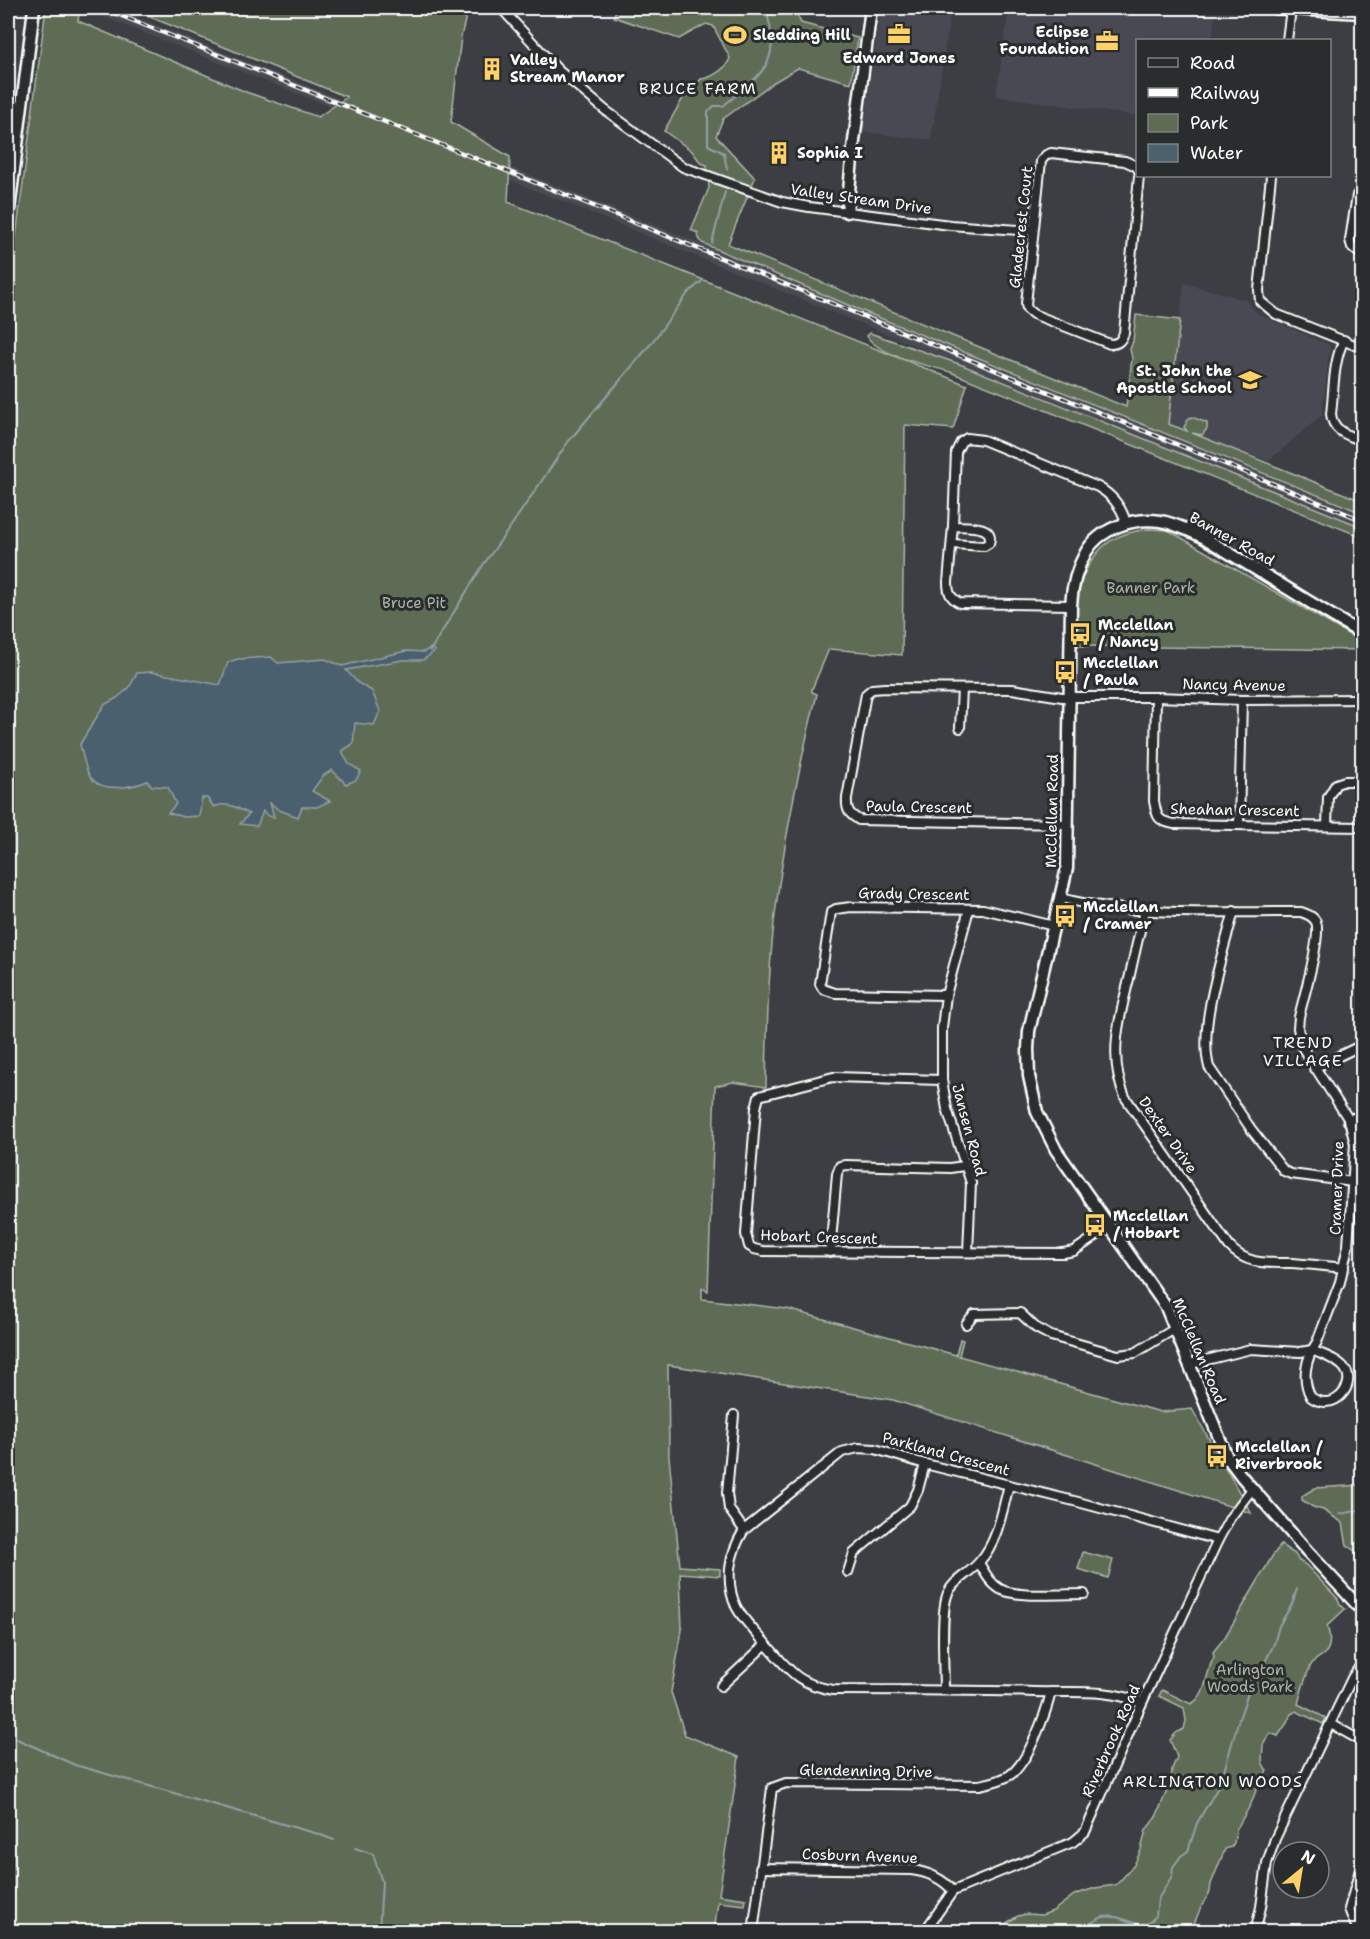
<svg xmlns="http://www.w3.org/2000/svg" width="1370" height="1939" font-family="'Shantell Sans',sans-serif">
  <rect width="100%" height="100%" fill="#3c3e43"/>
  <filter id="ink" filterUnits="userSpaceOnUse"><feTurbulence type="fractalNoise" baseFrequency=".0167" numOctaves="2"/><feDisplacementMap in="SourceGraphic" scale="12" xChannelSelector="R" yChannelSelector="G"/><feConvolveMatrix kernelMatrix="1 2 1 2 8 2 1 2 1" color-interpolation-filters="sRGB"/></filter>
  <g filter="url(#ink)">
    <g fill="#494a52">
      <polygon points="81,8 113,8 717,250 855,308 1362,513 1362,527 962,365 339,110"/>
      <polygon points="881,8 951,8 931,140 863,132"/>
      <polygon points="1009,8 1196,8 1196,12 1215,16 1212,40 1138,40 1137,116 996,96"/>
      <polygon points="1184,283 1246,300 1257,313 1271,320 1330,345 1322,415 1268,461 1168,425"/>
    </g>
    <g fill="#5e6c54" stroke="#aeb6aa" stroke-width="1.5">
      <path d="M46 8 50 10 51 8H65L79 14 78 21 246 92 318 117 347 97 128 8H468L461 37 451 122 510 157 508 202 967 385 953 429 905 425 902 655 829 649 812 689V692L817 694C798 770 783 846 774 923 768 978 767 1033 766 1087L733 1082 715 1086 708 1291 702 1288V1299L787 1309 956 1355 960 1339 963 1340 959 1356 1161 1412 1192 1409 1251 1513 893 1400 668 1365 669 1457 680 1566 720 1569V1576L680 1573 682 1630 671 1692 685 1735 739 1757 719 1895 746 1899 745 1905 718 1902 714 1932H8V350L9 345 8 324 16 236Z"/>
      <path d="M616 8H794L801 23 858 38 851 83 798 68 774 82 723 119 716 136 755 178 728 244 1126 407 1132 358 1130 349 1133 341 1136 315 1180 320 1168 424 1187 431 1184 427 1189 418 1192 417 1207 423V429L1202 435 1192 433 1362 501V513L855 308 702 243 697 235 698 233 691 230 709 188 707 165 701 163 692 151 664 131 686 93 694 87 701 79C712 78 727 68 730 58L713 26 706 24 679 39 614 17Z"/>
      <path d="M870 333 962 365 1362 527V537L950 372C930 366 877 355 867 336Z"/>
      <path d="M1148 529 1168 530 1362 642V650L1078 646C1078 628 1075 609 1077 591 1078 585 1082 579 1084 574 1099 543 1116 533 1148 529Z"/>
      <polygon points="1362,1485 1362,1563 1360,1564 1356,1563 1358,1559 1354,1550 1347,1546 1343,1523 1323,1510 1313,1507 1302,1500 1302,1496 1315,1488"/>
      <path d="M1281 1545 1295 1554 1299 1561 1306 1565 1338 1599 1340 1604 1345 1609 1327 1626C1330 1634 1332 1648 1324 1654 1318 1659 1314 1659 1310 1667 1305 1679 1301 1692 1298 1704L1326 1718 1323 1724 1296 1711 1291 1714 1287 1723 1278 1736 1270 1733 1263 1745 1262 1762 1267 1771 1259 1782 1251 1804 1236 1830 1234 1843 1231 1847 1225 1849 1211 1884 1210 1892 1201 1907 1191 1931H993L1018 1916 1027 1914 1042 1915 1053 1911 1074 1895 1095 1888 1115 1885 1119 1882 1134 1865 1141 1850 1146 1830 1156 1817 1171 1781 1172 1769 1177 1757 1170 1740 1176 1733 1184 1729 1186 1721 1184 1708 1159 1696 1162 1690 1191 1704C1208 1695 1205 1672 1214 1657L1213 1652 1225 1637 1273 1555Z"/>
      <polygon points="1083,1552 1113,1560 1108,1578 1078,1569"/>
    </g>
    <path fill="#4b616e" stroke="#93a0a8" stroke-width="1.5" d="M431 648 435 651 423 660H403L346 670 358 683 372 691 380 711 374 725 355 723 353 744 342 751 349 764 361 771 356 780 346 784 332 770 323 776 312 791 330 801 317 807H302L298 817 279 810 270 803 274 817 268 816 263 811 257 826 240 824 249 814C238 808 226 801 214 807L207 798H202L199 816 184 817 168 813 176 804 168 787 152 786 147 781C139 785 132 786 124 787 88 791 87 773 80 744L104 705 117 698 129 688 137 673 152 672 220 685 228 662 238 659 271 657 278 663 325 659 342 666 406 651 424 652Z"/>
    <g fill="none" stroke-linecap="round" stroke-linejoin="round">
      <g stroke="#93a0a8" stroke-width="2">
        <path d="M727 169 724 153 708 145V112L714 106H723C762 74 784 62 765 8"/>
        <polyline points="712,243 725,192"/>
        <polyline points="430,651 483,565 511,526 568,442 650,345 688,293 702,281"/>
        <polyline points="1340,1514 1362,1510"/>
        <polyline points="8,1732 19,1740 75,1765 318,1834 334,1840"/>
        <polyline points="355,1848 373,1854 382,1882 379,1932"/>
        <path d="M1076 1932C1085 1928 1094 1920 1103 1917 1118 1914 1131 1924 1146 1926L1156 1916 1158 1899 1172 1876 1173 1867 1181 1856 1188 1851 1197 1823 1221 1782 1238 1722 1254 1675 1263 1666 1274 1644 1279 1626 1292 1604 1297 1589"/>
      </g>
      <g stroke="#fff" stroke-width="12">
        <g id="street">
          <polyline points="501,8 558,70 605,110 683,167 782,202 809,207 950,225 1033,231"/>
          <polyline points="1287,40 1291,9"/>
          <path d="M1138 169 1136 166 1125 161 1051 153 1046 155 1041 161 1026 304 1027 309 1033 314 1110 344C1118 344 1121 341 1124 333L1139 176"/>
          <polyline points="1271,176 1259,290 1260,301 1276,314 1362,348"/>
          <polyline points="1362,190 1357,195 1350,240 1352,247 1362,255"/>
          <path d="M1344 340C1333 361 1334 390 1331 414 1333 432 1348 435 1362 441"/>
          <path d="M952 544 984 546 989 543C996 524 966 527 953 526"/>
          <path d="M1071 605 960 603C950 598 948 592 948 582L953 526 956 452 961 442 967 438 983 440 1098 487C1112 495 1122 508 1126 523"/>
          <path d="M1156 697 1154 801C1157 817 1157 821 1174 824L1362 827"/>
          <polyline points="960,728 962,689"/>
          <path d="M1067 824 859 820C849 814 846 810 847 798L866 694 872 689 885 688 1012 689 1062 697H1156L1242 700 1362 699"/>
          <polyline points="1239,824 1242,700"/>
          <polyline points="1327,826 1328,797 1336,784 1345,781 1362,781"/>
          <path d="M1061 898C1138 918 1221 911 1301 912 1307 914 1313 916 1316 922 1322 936 1303 999 1299 1017L1298 1028 1302 1047 1349 1120 1355 1144 1348 1246 1340 1282 1317 1342C1306 1358 1301 1379 1311 1397 1315 1400 1320 1402 1325 1402 1340 1403 1355 1383 1345 1369 1338 1359 1322 1355 1312 1350"/>
          <path d="M1145 911C1139 933 1134 956 1129 979 1119 1019 1108 1058 1125 1097L1229 1246C1246 1265 1267 1263 1291 1263 1308 1264 1326 1266 1344 1268"/>
          <path d="M1234 911C1223 953 1198 1026 1209 1067L1251 1129 1284 1171 1291 1174 1353 1182"/>
          <polyline points="946,995 835,993 823,989 820,984 831,912 836,909 851,907 983,909 1054,926"/>
          <polyline points="1314,1068 1362,1045"/>
          <polyline points="942,1080 833,1077 759,1096 756,1108 746,1234 749,1246 754,1249 763,1251 1063,1253 1074,1251 1109,1227"/>
          <polyline points="830,1252 837,1174 840,1166 846,1165 950,1168 964,1166"/>
          <polyline points="968,1252 971,1183 947,1109 942,1080 942,1028 946,995 969,909"/>
          <polyline points="966,1324 974,1314 1020,1313 1036,1328 1051,1336 1118,1355 1135,1353 1176,1328"/>
          <polyline points="1190,1364 1251,1349 1300,1352 1312,1350"/>
          <polyline points="734,1415 727,1493 729,1509 744,1530"/>
          <path d="M979 1563C985 1573 990 1583 1000 1589 1015 1598 1064 1594 1084 1594"/>
          <polyline points="848,1572 854,1553 910,1506 918,1490 925,1464"/>
          <polyline points="721,1686 766,1644"/>
          <path d="M944 1690C944 1669 940 1610 948 1593 954 1579 971 1573 980 1561 998 1541 1002 1511 1009 1485"/>
          <path d="M1142 1703C1108 1688 1071 1693 1034 1692 967 1690 900 1690 833 1690 797 1684 789 1670 766 1644 743 1618 727 1606 730 1568 732 1553 736 1543 744 1530L842 1452 858 1448 875 1449 925 1464 1078 1502 1218 1540"/>
          <polyline points="1331,1724 1356,1738 1362,1743"/>
          <path d="M760 1868 911 1870C928 1872 942 1878 953 1891"/>
          <path d="M753 1932 772 1788 786 1783 979 1785C989 1783 1001 1781 1010 1775 1028 1763 1046 1713 1051 1692"/>
          <polyline points="924,1932 953,1891 1073,1842 1085,1832 1142,1703 1218,1540 1230,1518 1252,1489"/>
          <polyline points="1255,1932 1261,1907 1267,1863 1275,1839 1352,1678 1362,1663"/>
          <polyline points="1361,1932 1355,1924 1349,1909 1362,1862"/>
        </g>
      </g>
      <g stroke="#fff" stroke-width="15">
        <g id="secondary">
          <polyline points="1274,8 1362,13"/>
          <polyline points="847,212 853,149 871,8"/>
          <polyline points="8,218 34,8"/>
          <path d="M1362 634 1203 537C1189 531 1175 523 1160 521 1134 517 1100 528 1086 552 1077 568 1072 587 1071 605L1067 868 1029 1031 1028 1049 1029 1076 1037 1112 1056 1150 1166 1307 1227 1457 1242 1477 1307 1551 1362 1610"/>
          <polyline points="1349,1120 1362,1118"/>
        </g>
      </g>
      <use href="#street" stroke="#2a2d2e" stroke-width="8"/>
      <use href="#secondary" stroke="#2a2d2e" stroke-width="10"/>
      <g stroke="#fff" stroke-width="4.5">
        <polyline id="rail" points="102,8 601,209 1362,520"/>
      </g>
      <use href="#rail" stroke="#2a2d2e" stroke-width="2" stroke-dasharray="7" stroke-linecap="butt"/>
    </g>
  </g>
  <defs>
    <g id="office-bare" transform="scale(1.8)"><path d="M-6-3h4V-5.5h4V-3h4V5H-6ZM-1-4.5V-3h2v-1.5ZM-6 0V1H6V0Z" fill="#ffd166" stroke="#2a2d2e" stroke-width="2.5" paint-order="stroke"/></g>
    <g id="stadium-bare" transform="scale(1.8)"><path d="M0-5a6.5 5 0 1 0 0 10a6.5 5 0 1 0 0-10ZM-3.5-1.8h7v3.6h-7Z" fill="#ffd166" stroke="#2a2d2e" stroke-width="2.5" paint-order="stroke"/></g>
    <g id="building-bare" transform="scale(1.8)"><path d="M-4-6H4V6H1V3H-1V6H-4ZM-2.5-4.3h1.7v1.8h-1.7ZM.8-4.3h1.7v1.8H.8ZM-2.5-1h1.7V.8h-1.7ZM.8-1h1.7V.8H.8Z" fill="#ffd166" stroke="#2a2d2e" stroke-width="2.5" paint-order="stroke"/></g>
    <g id="school-bare" transform="scale(1.8)"><path d="M0-5L7-2L0 1L-7-2ZM-4 1L0 2.5L4 1V4Q0 6-4 4Z" fill="#ffd166" stroke="#2a2d2e" stroke-width="2.5" paint-order="stroke"/></g>
    <g id="bus-bare" transform="scale(1.8)"><path d="M-5-6H5V4H4V6H2V4H-2V6H-4V4H-5ZM-3.5-4V0h7V-4ZM-3.5 1.2v1.5H-2V1.2ZM2 1.2v1.5H3.5V1.2Z" fill="#ffd166" stroke="#2a2d2e" stroke-width="2.5" paint-order="stroke"/></g>
  </defs>
  <g fill-rule="evenodd">
    <use href="#office-bare" x="899" y="34"/>
    <use href="#stadium-bare" x="735" y="35"/>
    <use href="#office-bare" x="1107" y="41"/>
    <use href="#building-bare" x="492" y="69"/>
    <use href="#building-bare" x="779" y="153"/>
    <use href="#school-bare" x="1250" y="380"/>
    <use href="#bus-bare" x="1080" y="634"/>
    <use href="#bus-bare" x="1065" y="672"/>
    <use href="#bus-bare" x="1065" y="916"/>
    <use href="#bus-bare" x="1095" y="1225"/>
    <use href="#bus-bare" x="1217" y="1456"/>
  </g>
  <g text-anchor="middle" stroke-width="6" stroke-linejoin="round" paint-order="stroke">
    <g font-size="15" font-weight="bold" fill="#fff" stroke="#2a2d2e" text-anchor="start">
      <text x="1089" y="37" text-anchor="end">Eclipse<tspan x="1089" dy="17">Foundation</tspan></text>
      <text x="753" y="40">Sledding Hill</text>
      <text x="899" y="63" text-anchor="middle">Edward Jones</text>
      <text x="510" y="65">Valley<tspan x="510" dy="17">Stream Manor</tspan></text>
      <text x="797" y="158">Sophia I</text>
      <text x="1232" y="376" text-anchor="end">St. John the<tspan x="1232" dy="17">Apostle School</tspan></text>
      <text x="1098" y="630">Mcclellan<tspan x="1098" dy="17">/ Nancy</tspan></text>
      <text x="1083" y="668">Mcclellan<tspan x="1083" dy="17">/ Paula</tspan></text>
      <text x="1083" y="912">Mcclellan<tspan x="1083" dy="17">/ Cramer</tspan></text>
      <text x="1113" y="1221">Mcclellan<tspan x="1113" dy="17">/ Hobart</tspan></text>
      <text x="1235" y="1452">Mcclellan /<tspan x="1235" dy="17">Riverbrook</tspan></text>
    </g>
    <g font-size="15" fill="#fff" stroke="#2a2d2e">
      <text transform="translate(861 199) rotate(8)" y="5">Valley Stream Drive</text>
      <text transform="translate(1021 227) rotate(-84)" y="5">Gladecrest Court</text>
      <text transform="translate(1232 539) rotate(29)" y="5">Banner Road</text>
      <text transform="translate(1234 685) rotate(1)" y="5">Nancy Avenue</text>
      <text transform="translate(919 807) rotate(1)" y="5">Paula Crescent</text>
      <text transform="translate(1235 810) rotate(1)" y="5">Sheahan Crescent</text>
      <text transform="translate(1052 811) rotate(-89)" y="5">McClellan Road</text>
      <text transform="translate(914 894) rotate(1)" y="5">Grady Crescent</text>
      <text transform="translate(969 1130) rotate(75)" y="5">Jansen Road</text>
      <text transform="translate(1168 1135) rotate(55)" y="5">Dexter Drive</text>
      <text transform="translate(1337 1188) rotate(-88)" y="5">Cramer Drive</text>
      <text transform="translate(819 1237) rotate(2)" y="5">Hobart Crescent</text>
      <text transform="translate(1199 1351) rotate(67)" y="5">McClellan Road</text>
      <text transform="translate(946 1454) rotate(15)" y="5">Parkland Crescent</text>
      <text transform="translate(1111 1741) rotate(-66)" y="5">Riverbrook Road</text>
      <text transform="translate(866 1771) rotate(1)" y="5">Glendenning Drive</text>
      <text transform="translate(860 1856) rotate(2)" y="5">Cosburn Avenue</text>
    </g>
    <g font-size="15" fill="#aeb6aa" stroke="#2a2d2e">
      <text x="1151" y="593">Banner Park</text>
      <text x="414" y="608">Bruce Pit</text>
      <text x="1250" y="1675">Arlington<tspan x="1250" dy="17">Woods Park</tspan></text>
    </g>
    <g font-size="16" letter-spacing="1.5" fill="#fff" stroke="#2a2d2e">
      <text x="698" y="94">BRUCE FARM</text>
      <text x="1303" y="1048">TREND<tspan x="1303" dy="18">VILLAGE</tspan></text>
      <text x="1213" y="1787">ARLINGTON WOODS</text>
    </g>
  </g>
  <rect width="1370" height="1939" fill="none" stroke="#2a2d2e" stroke-width="30"/>
  <rect x="15" y="15" width="1340" height="1909" fill="none" stroke="#fff" stroke-width="2" filter="url(#ink)"/>
  <rect x="1136" y="39" width="195" height="138" fill="#2a2d2e" stroke="#7f8182" stroke-width="1.5"/>
  <rect x="1148" y="58" width="30" height="9" fill="#2a2d2e" stroke="#7f8182" stroke-width="1.5"/>
  <text x="1190" y="69" font-size="18" fill="#ffffff">Road</text>
  <rect x="1148" y="88" width="30" height="9" fill="#ffffff" stroke="#7f8182" stroke-width="1.5"/>
  <text x="1190" y="99" font-size="18" fill="#ffffff">Railway</text>
  <rect x="1148" y="114" width="30" height="18" fill="#5e6c54" stroke="#7f8182" stroke-width="1.5"/>
  <text x="1190" y="129" font-size="18" fill="#ffffff">Park</text>
  <rect x="1148" y="144" width="30" height="18" fill="#4b616e" stroke="#7f8182" stroke-width="1.5"/>
  <text x="1190" y="159" font-size="18" fill="#ffffff">Water</text>
  <g transform="translate(1301 1870) rotate(30)"><circle r="28" fill="#2a2d2e" stroke="#7f8182" stroke-width="1.5"/>
  <path d="M0-4.5L10 22L0 15L-10 22Z" fill="#ffd166"/>
  <text y="-9" font-size="16" font-weight="bold" text-anchor="middle" fill="#ffffff">N</text>
  </g>
</svg>
